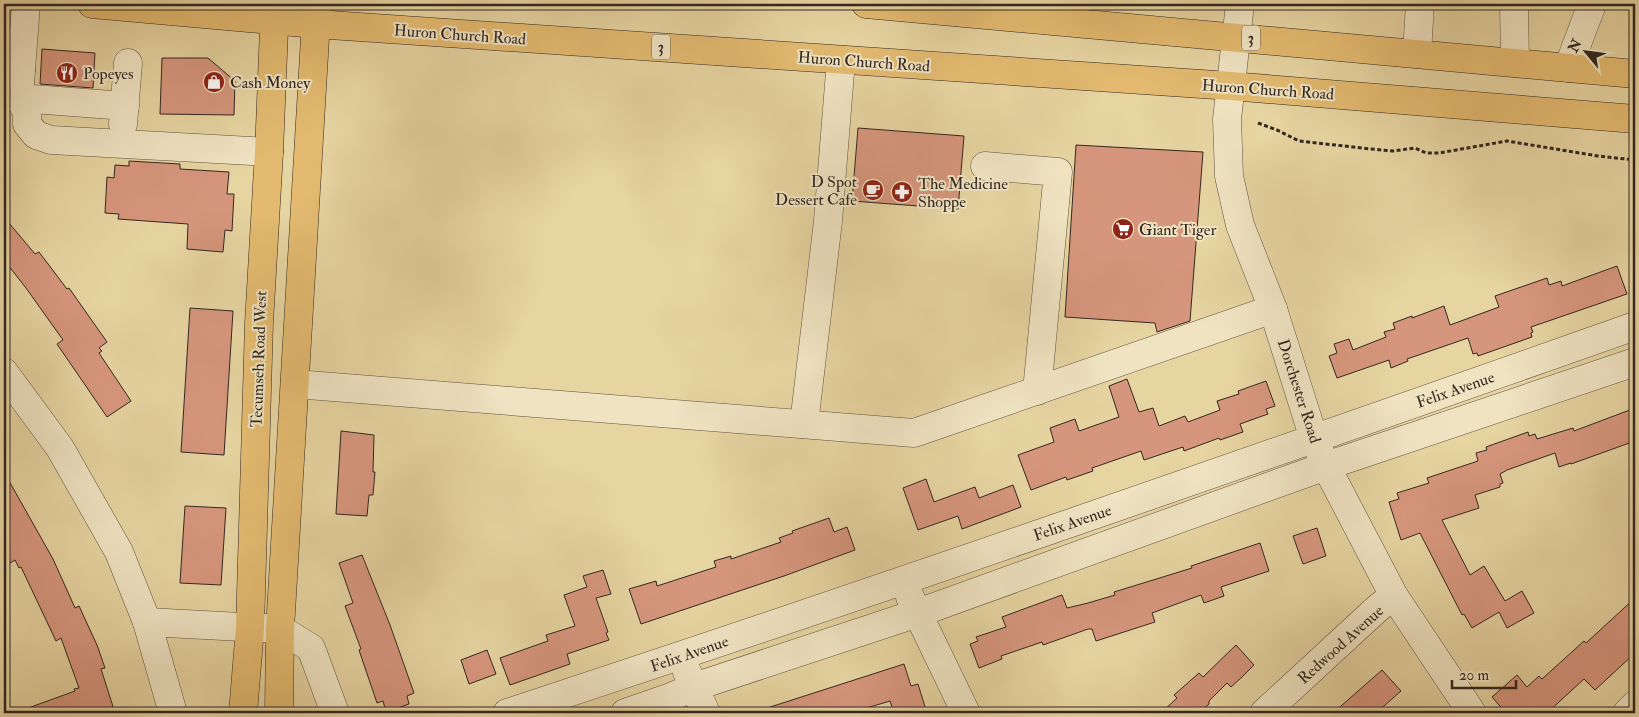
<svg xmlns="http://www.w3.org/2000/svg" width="1639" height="717" font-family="'IM FELL Double Pica',serif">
  <rect width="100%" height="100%" fill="#e6d4a1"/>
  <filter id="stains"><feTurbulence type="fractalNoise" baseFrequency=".004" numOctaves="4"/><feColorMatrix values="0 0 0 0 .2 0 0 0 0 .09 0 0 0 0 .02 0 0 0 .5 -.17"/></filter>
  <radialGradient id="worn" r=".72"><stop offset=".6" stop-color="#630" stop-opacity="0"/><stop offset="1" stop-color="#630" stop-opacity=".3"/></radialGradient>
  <g fill="#d6967d" stroke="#332721">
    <polygon points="42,49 95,53 93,88 40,84"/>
    <polygon points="162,58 208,58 235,81 234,115 160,114"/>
    <polygon points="858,128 964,136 958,209 852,201"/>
    <polygon points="1076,145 1203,152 1190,321 1157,332 1155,323 1065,317"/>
    <polygon points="129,161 180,164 180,169 229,172 227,194 234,194 232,231 225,230 223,252 187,249 188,224 118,219 119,214 105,213 107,177 114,178 115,165 129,166"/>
    <polygon points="4,217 35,254 39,252 67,289 69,288 107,342 99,348 102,351 99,353 131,401 107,417 57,344 63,340 26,288 4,260"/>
    <polygon points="1617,266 1627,294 1531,327 1533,332 1531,333 1532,337 1478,356 1477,353 1473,354 1468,338 1407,359 1408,361 1391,368 1389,360 1337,378 1329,356 1337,353 1334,344 1349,339 1353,350 1386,337 1384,332 1395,329 1393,323 1412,316 1412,318 1444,306 1450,325 1499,307 1495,296 1547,278 1549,285 1561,281 1562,286"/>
    <polygon points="190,308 233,311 224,455 181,452"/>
    <polygon points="1127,379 1139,412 1153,408 1159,426 1185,416 1188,422 1220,410 1217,401 1239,394 1238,391 1266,381 1275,406 1266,409 1268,414 1240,424 1243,432 1220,440 1219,438 1184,451 1183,447 1144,460 1141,451 1092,468 1093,471 1067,480 1066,477 1031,490 1018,455 1054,442 1050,428 1075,419 1079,431 1119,417 1109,386"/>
    <polygon points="1635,408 1635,441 1571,464 1571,463 1559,467 1555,453 1507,470 1500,474 1503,483 1500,484 1500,487 1475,495 1479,508 1442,520 1470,575 1484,566 1505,601 1522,591 1534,613 1507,628 1499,612 1472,628 1464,614 1462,615 1420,533 1401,540 1389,502 1399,499 1397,493 1429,483 1427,478 1478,461 1476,453 1487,450 1486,447 1528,432 1529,436 1535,434 1537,439 1573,428 1574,431"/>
    <polygon points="341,431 374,435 373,472 375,472 373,495 369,495 367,516 336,514"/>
    <polygon points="4,472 53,559 75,608 79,606 97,645 105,668 101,669 115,713 20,713 20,711 75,691 74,689 79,688 61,638 56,641 21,567 19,568 15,560 10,563 4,551"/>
    <polygon points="926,479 934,502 975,487 979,498 1013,485 1021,507 962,529 958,516 918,530 903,488"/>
    <polygon points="185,506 226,508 221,585 180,583"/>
    <polygon points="829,518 834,532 847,527 855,550 784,576 641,624 629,589 656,581 657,586 716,567 714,561 731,556 731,559 781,542 779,538 793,533 792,531"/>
    <polygon points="1317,528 1326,556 1303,564 1293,536"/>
    <polygon points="1260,543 1269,571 1221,587 1224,596 1204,603 1201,595 1152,613 1155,622 1096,641 1092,629 1088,629 1043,645 1042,642 1001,656 1002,659 979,668 970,644 978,641 976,637 1006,627 1002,617 1062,595 1067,608 1088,603 1115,595 1114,592 1192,568 1191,566"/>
    <polygon points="362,555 390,625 414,693 407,696 409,704 386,712 383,701 377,703 362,659 359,650 361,649 345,606 353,603 339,563"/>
    <polygon points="603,570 611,594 596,598 608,632 606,633 609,640 567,654 570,664 510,685 500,658 548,641 546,635 575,626 564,595 587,587 583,576"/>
    <polygon points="1635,598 1635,653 1595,690 1584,679 1547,713 1506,713 1492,697 1517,675 1527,687 1539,676 1542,679 1584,641 1586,643"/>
    <polygon points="1236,645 1254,665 1242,677 1231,687 1227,683 1209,701 1209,704 1199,713 1161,713 1177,698 1174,695 1199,673 1203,677"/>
    <polygon points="487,650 496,674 469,684 461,660"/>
    <polygon points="904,664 911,686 918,684 926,710 916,713 894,713 890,701 850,713 764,713 764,709"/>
    <polygon points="1382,670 1401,691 1376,713 1333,713"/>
  </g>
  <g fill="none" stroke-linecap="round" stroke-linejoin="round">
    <g stroke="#605241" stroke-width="29">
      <g id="minor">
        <polyline points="1240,4 1227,119 1229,176 1240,225 1273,309 1314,439 1326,466 1394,596 1472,713"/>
        <polyline points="1514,4 1515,63"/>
        <polyline points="1417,54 1420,4"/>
        <polyline points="5,67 7,69 21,70 26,4"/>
        <polyline points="1568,68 1591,7"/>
        <polyline points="21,70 19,98 125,106"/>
        <polyline points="4,95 9,94 19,98 27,112 27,124 36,135 51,140 269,152"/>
        <polyline points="123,124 128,63"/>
        <polyline points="985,166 1058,172 1037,391"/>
        <polyline points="4,372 60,448 119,552 147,622 173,713"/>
        <polyline points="295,384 914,433 1273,309"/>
        <polyline points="804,424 828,221 841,60"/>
        <polyline points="910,597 966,713"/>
        <polyline points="147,622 280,629 311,648 335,713"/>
        <polyline points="687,672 706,713"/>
        <path d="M507 713C885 589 1260 458 1635 326"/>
        <polyline points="625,713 671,697 694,687 918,613 1326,466 1635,362"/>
        <polyline points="1264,713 1379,607 1394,596"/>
        <polyline points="1627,713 1635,705"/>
      </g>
    </g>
    <g stroke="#332721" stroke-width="29">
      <g id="major">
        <polyline points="243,713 250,628 259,323 269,152 275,4"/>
        <polyline points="279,713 280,629 317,4"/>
      </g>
    </g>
    <g stroke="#332721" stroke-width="29">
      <g id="highway">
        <polyline points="92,4 315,24 1231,86 1635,119"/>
        <polyline points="866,4 1635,74"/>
      </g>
    </g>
    <polyline stroke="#332721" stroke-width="3" stroke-dasharray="4 2.5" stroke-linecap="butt" points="1258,123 1277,130 1299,141 1371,149 1393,151 1415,148 1426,153 1439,153 1507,141 1598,156 1635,160"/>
    <use href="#minor" stroke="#efe3c2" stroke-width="28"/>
    <use href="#major" stroke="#e3ba70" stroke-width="28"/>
    <use href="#highway" stroke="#e3ba70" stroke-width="28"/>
  </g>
  <defs>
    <g id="restaurant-disc" transform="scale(1.125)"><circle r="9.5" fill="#8f2418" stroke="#efe3c2"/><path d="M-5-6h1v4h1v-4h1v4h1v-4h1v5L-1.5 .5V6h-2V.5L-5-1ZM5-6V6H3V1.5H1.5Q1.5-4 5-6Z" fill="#fff"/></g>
    <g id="shop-disc" transform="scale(1.125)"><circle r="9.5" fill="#8f2418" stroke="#efe3c2"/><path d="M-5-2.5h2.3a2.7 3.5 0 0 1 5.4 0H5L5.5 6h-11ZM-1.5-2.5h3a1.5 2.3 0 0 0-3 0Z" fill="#fff"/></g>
    <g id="cafe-disc" transform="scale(1.125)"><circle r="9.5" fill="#8f2418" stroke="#efe3c2"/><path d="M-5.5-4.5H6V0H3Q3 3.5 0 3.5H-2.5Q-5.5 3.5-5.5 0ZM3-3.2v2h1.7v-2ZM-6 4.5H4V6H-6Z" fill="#fff"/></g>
    <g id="pharmacy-disc" transform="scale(1.125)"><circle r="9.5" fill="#8f2418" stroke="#efe3c2"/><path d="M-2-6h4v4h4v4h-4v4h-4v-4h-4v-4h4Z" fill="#fff"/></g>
    <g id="supermarket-disc" transform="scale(1.125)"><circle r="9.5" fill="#8f2418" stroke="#efe3c2"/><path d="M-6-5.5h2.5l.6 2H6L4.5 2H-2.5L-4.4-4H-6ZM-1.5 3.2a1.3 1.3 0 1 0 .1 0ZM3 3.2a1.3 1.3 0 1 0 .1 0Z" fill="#fff"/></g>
  </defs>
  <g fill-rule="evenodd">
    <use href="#restaurant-disc" x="67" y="73"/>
    <use href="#shop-disc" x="214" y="82"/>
    <use href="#cafe-disc" x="873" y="190"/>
    <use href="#pharmacy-disc" x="902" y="192"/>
    <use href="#supermarket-disc" x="1123" y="229"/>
  </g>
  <g text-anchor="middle" stroke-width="4" stroke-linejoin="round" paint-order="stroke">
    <g fill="#efe3c2" stroke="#6b5f51" stroke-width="1">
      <rect x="1242" y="25.5" width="18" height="25" rx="4"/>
      <rect x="652" y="34.5" width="18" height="25" rx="4"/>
    </g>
    <g font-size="15" font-weight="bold" fill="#332721">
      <text x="1251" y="43">3</text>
      <text x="661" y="52">3</text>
    </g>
    <g font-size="16" fill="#332721" stroke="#efe3c2">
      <text transform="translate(460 34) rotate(4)" y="6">Huron Church Road</text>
      <text transform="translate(864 61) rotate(4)" y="6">Huron Church Road</text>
      <text transform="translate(1268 89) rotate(4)" y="6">Huron Church Road</text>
      <text transform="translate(258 359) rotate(-88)" y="6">Tecumseh Road West</text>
      <text transform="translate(1455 389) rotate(-19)" y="6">Felix Avenue</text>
      <text transform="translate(1300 391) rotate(72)" y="6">Dorchester Road</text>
      <text transform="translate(1072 522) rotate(-19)" y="6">Felix Avenue</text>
      <text transform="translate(1340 644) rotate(-42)" y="6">Redwood Avenue</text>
      <text transform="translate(689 653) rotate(-19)" y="6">Felix Avenue</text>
    </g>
    <g font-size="16" fill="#332721" stroke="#efe3c2" text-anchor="start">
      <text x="83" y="79">Popeyes</text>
      <text x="230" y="88">Cash Money</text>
      <text x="857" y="187" text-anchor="end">D Spot<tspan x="857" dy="18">Dessert Cafe</tspan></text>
      <text x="918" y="189">The Medicine<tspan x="918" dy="18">Shoppe</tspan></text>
      <text x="1139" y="235">Giant Tiger</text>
    </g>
  </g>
  <rect width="1639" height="717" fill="none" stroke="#e6d4a1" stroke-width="20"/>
  <rect x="5" y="5" width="1629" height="707" fill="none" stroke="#332721" stroke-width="2.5"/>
  <rect x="10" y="10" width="1619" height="697" fill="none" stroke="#332721"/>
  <g transform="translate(1586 52) rotate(299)" stroke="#efe3c2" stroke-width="4" paint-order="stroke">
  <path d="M0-4L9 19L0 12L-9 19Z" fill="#332721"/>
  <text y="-8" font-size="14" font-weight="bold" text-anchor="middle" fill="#332721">N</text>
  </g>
  <path d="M1452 680v8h64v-8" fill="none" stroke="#332721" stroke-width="2.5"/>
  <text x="1459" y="680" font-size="15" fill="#332721" stroke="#efe3c2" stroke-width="4" paint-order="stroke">20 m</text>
  <rect width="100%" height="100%" filter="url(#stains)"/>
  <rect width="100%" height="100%" fill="url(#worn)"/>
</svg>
